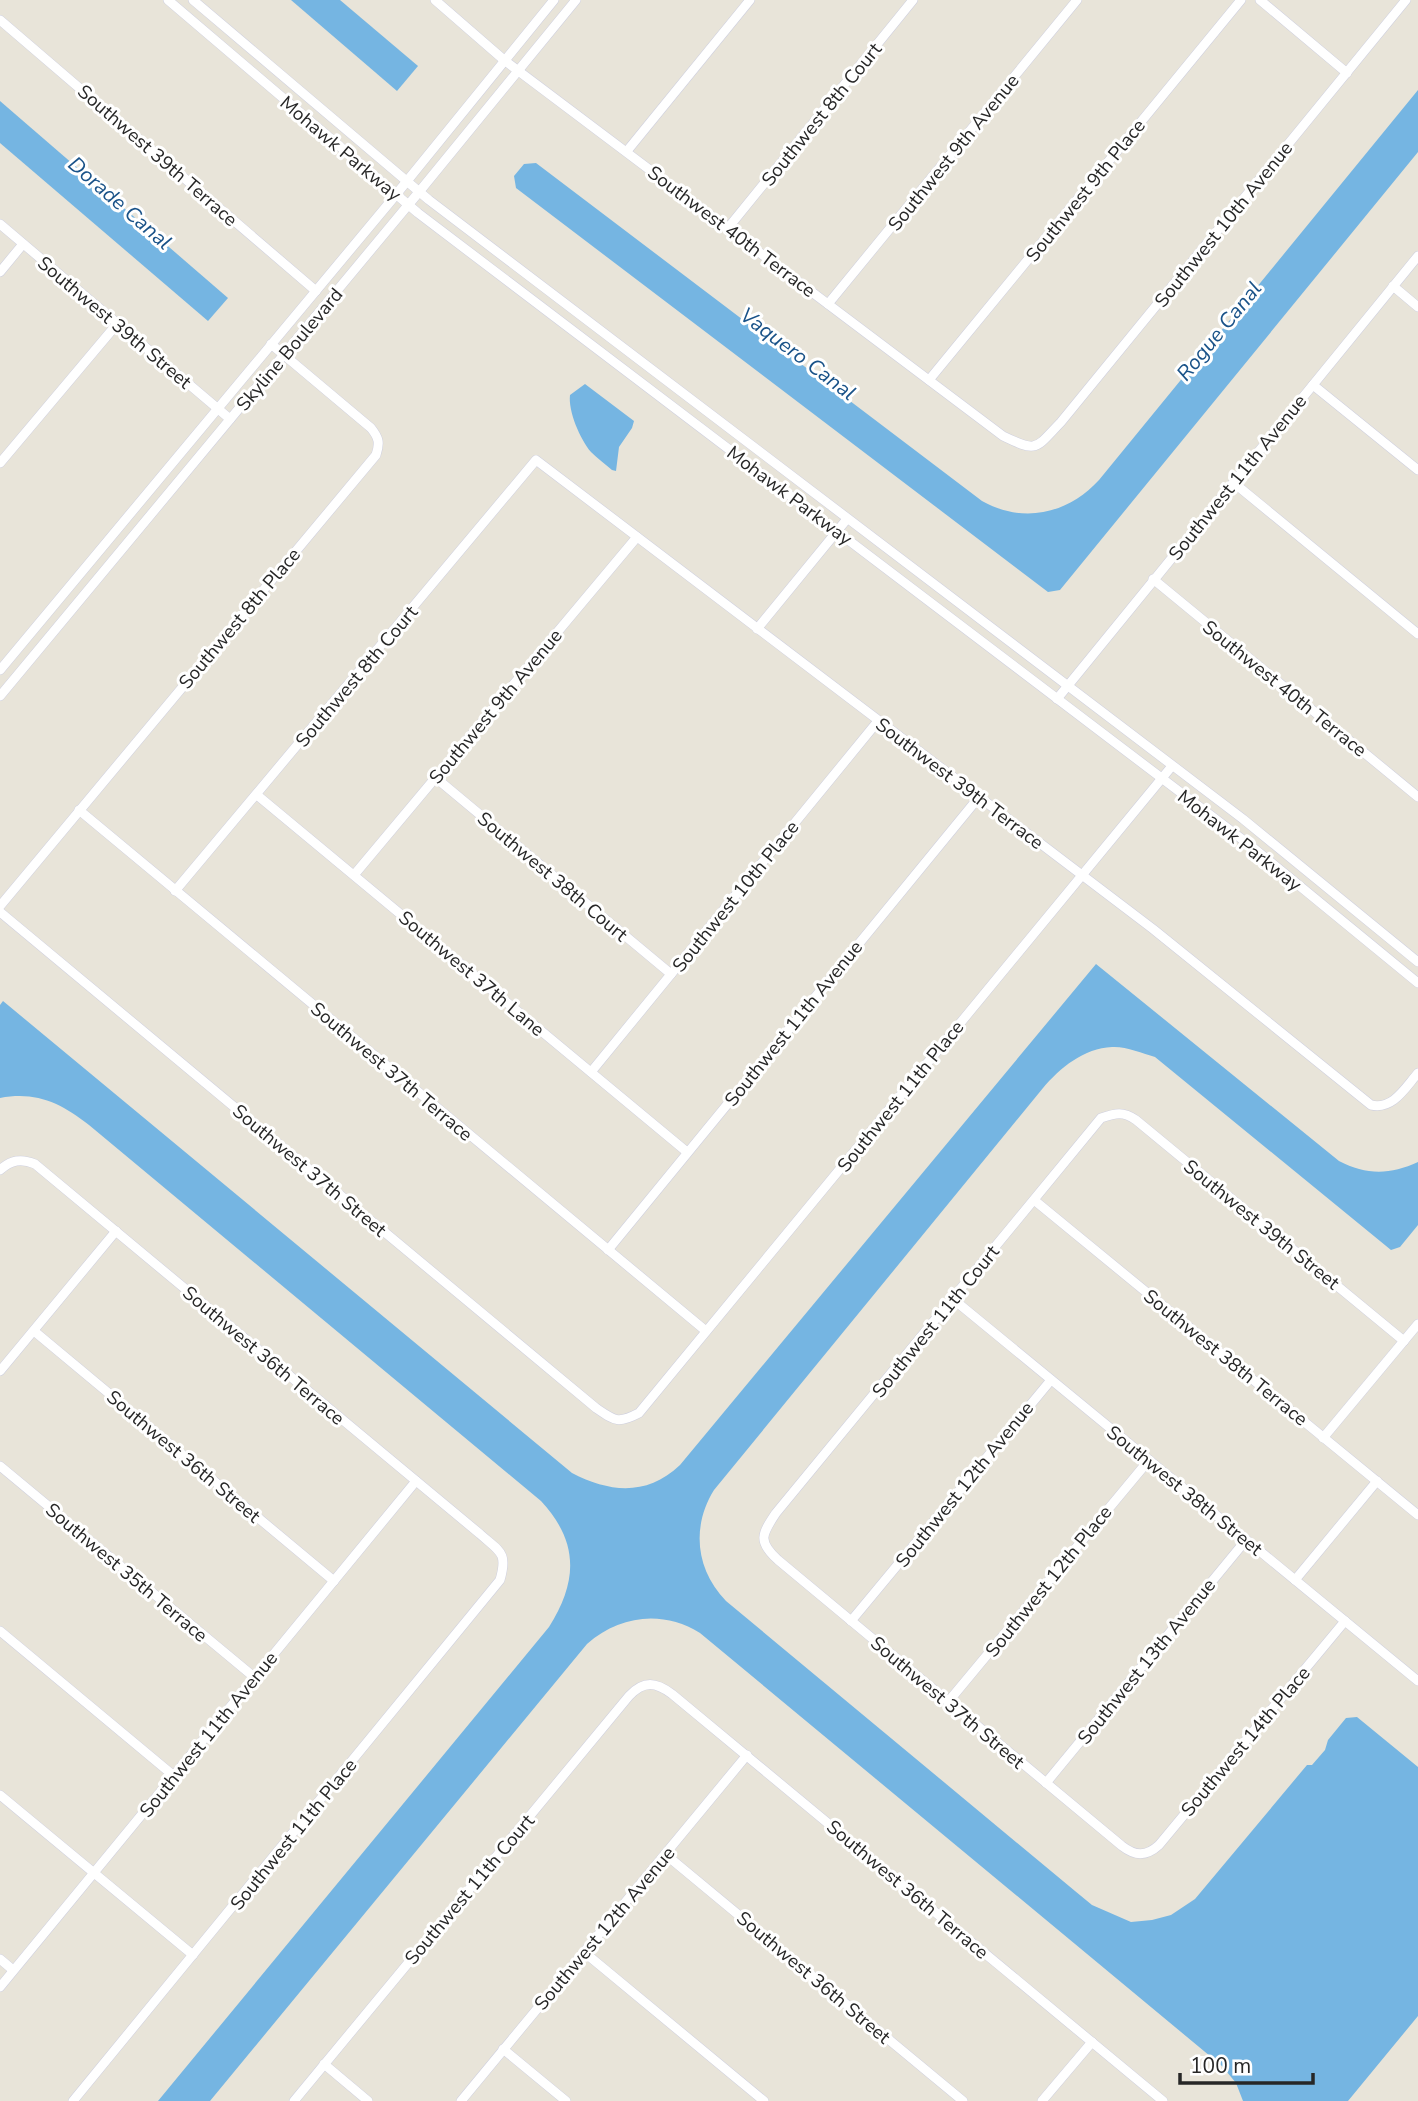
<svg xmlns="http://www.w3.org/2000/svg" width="1418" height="2101" font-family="'Nunito Sans',sans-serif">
  <rect width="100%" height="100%" fill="#e8e4d9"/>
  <g fill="#75b5e2">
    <polygon points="291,0 340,0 418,66 397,91"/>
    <path d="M1418 90V152L1060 590 1048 592 516 188 514 176 524 164 536 163 982 501C1023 524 1068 514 1099 480Z"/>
    <polygon points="0,101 228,298 208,321 0,143"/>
    <path d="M585 384 634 421 632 428 619 447 616 471 612 470C605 464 597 458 591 452 580 439 568 411 570 395Z"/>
    <path d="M1096 964 1339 1161C1366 1175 1390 1175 1418 1162V1225L1400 1247 1391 1250 1155 1057C1142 1053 1125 1046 1112 1047 1084 1048 1060 1068 1043 1088L714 1490C691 1527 696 1570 726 1601L1075 1891 1092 1905 1131 1922 1152 1920 1171 1915 1195 1899 1307 1765H1312L1325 1750 1328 1740 1346 1718 1357 1717 1418 1767V2016L1348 2101H1243L1236 2083 1222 2066 700 1633C663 1610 620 1615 587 1644L210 2101H158L549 1627C578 1581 579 1542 541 1501L89 1125C61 1103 36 1091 0 1098V1005L3 1001 572 1473C611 1493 647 1496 680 1465Z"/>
  </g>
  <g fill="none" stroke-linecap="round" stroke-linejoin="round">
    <g stroke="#cfd0df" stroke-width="10">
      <g id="minor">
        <polyline points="168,0 418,213 1251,846 1418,983"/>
        <polyline points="193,0 429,200 1243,819 1418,962"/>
        <path d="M435 0 504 60 1003 436C1038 453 1035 449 1061 422L1406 0"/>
        <polyline points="1260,0 1347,73"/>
        <polyline points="0,20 316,291"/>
        <polyline points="627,151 750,0"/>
        <polyline points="0,224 230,419"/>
        <polyline points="728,228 913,0"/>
        <polyline points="0,272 23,244"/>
        <polyline points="1393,286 1418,307"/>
        <polyline points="828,304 1077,0"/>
        <polyline points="929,380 1241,0"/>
        <polyline points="1313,385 1418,470"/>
        <polyline points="0,463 117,324"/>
        <polyline points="1234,483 1418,634"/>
        <polyline points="1153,579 1418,797"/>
        <polyline points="757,629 847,519"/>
        <polyline points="0,670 390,202 554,0"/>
        <polyline points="0,696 419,192 576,0"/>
        <polyline points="1057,699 1418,256"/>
        <polyline points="436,778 671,974"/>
        <polyline points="257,795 687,1152"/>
        <polyline points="79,810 706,1331"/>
        <polyline points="354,875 637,537"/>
        <path d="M175 891 536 460 1153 929 1371 1105C1393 1110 1405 1088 1418 1073"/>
        <path d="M0 906 376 455C380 443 379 438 371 428L271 344"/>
        <path d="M0 912 596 1408C615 1421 618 1424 639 1413L1172 766"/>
        <polyline points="591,1072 878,721"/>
        <path d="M0 1170C11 1160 21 1158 35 1164L480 1534C500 1552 508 1552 500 1580L73 2101"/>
        <polyline points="1034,1200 1418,1515"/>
        <polyline points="608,1250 979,797"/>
        <polyline points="953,1299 1418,1681"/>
        <polyline points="34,1331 334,1581"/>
        <polyline points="0,1371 116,1231"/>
        <polyline points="1323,1438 1418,1324"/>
        <polyline points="0,1466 254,1677"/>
        <polyline points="1295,1580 1377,1481"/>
        <polyline points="851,1621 1051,1380"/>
        <path d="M1345 1621 1159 1845C1146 1857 1135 1856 1122 1846L778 1560C757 1541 762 1534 776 1513L1101 1118C1116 1113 1123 1111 1136 1120L1404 1341"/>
        <polyline points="0,1631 174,1776"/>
        <polyline points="948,1702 1149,1460"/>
        <polyline points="1046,1783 1246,1540"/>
        <polyline points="0,1795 193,1955"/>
        <polyline points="665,1854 963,2101"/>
        <polyline points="584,1952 764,2101"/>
        <polyline points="0,1959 13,1970"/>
        <polyline points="0,1987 416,1481"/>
        <polyline points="503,2049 566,2101"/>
        <polyline points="324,2064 368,2101"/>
        <path d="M294 2101 629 1696C644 1680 656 1682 672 1694L1163 2101"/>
        <polyline points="461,2101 747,1755"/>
        <polyline points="1042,2101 1092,2042"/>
      </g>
    </g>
    <use href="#minor" stroke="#fff" stroke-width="9"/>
  </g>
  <g text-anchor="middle" stroke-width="6" stroke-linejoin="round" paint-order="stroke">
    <g font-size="19" fill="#272727" stroke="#fff">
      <text transform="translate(821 114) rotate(-51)" y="7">Southwest 8th Court</text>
      <text transform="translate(341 148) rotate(40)" y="7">Mohawk Parkway</text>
      <text transform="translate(953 152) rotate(-51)" y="7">Southwest 9th Avenue</text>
      <text transform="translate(158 155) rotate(41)" y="7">Southwest 39th Terrace</text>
      <text transform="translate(1085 190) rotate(-51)" y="7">Southwest 9th Place</text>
      <text transform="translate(1223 224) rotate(-51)" y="7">Southwest 10th Avenue</text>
      <text transform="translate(732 231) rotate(37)" y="7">Southwest 40th Terrace</text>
      <text transform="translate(115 322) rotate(40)" y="7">Southwest 39th Street</text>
      <text transform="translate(289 349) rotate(-50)" y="7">Skyline Boulevard</text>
      <text transform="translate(1237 477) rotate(-51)" y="7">Southwest 11th Avenue</text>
      <text transform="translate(790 495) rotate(37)" y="7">Mohawk Parkway</text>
      <text transform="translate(239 618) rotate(-50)" y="7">Southwest 8th Place</text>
      <text transform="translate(356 676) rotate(-50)" y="7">Southwest 8th Court</text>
      <text transform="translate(1285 688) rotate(39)" y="7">Southwest 40th Terrace</text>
      <text transform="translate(495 706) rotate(-50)" y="7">Southwest 9th Avenue</text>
      <text transform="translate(960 783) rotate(37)" y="7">Southwest 39th Terrace</text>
      <text transform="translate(1240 840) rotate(38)" y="7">Mohawk Parkway</text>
      <text transform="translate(553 876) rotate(40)" y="7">Southwest 38th Court</text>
      <text transform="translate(735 896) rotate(-51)" y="7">Southwest 10th Place</text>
      <text transform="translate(472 973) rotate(40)" y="7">Southwest 37th Lane</text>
      <text transform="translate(793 1023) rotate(-51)" y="7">Southwest 11th Avenue</text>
      <text transform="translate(392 1071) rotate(40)" y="7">Southwest 37th Terrace</text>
      <text transform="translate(900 1096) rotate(-51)" y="7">Southwest 11th Place</text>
      <text transform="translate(310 1170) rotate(40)" y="7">Southwest 37th Street</text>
      <text transform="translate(1262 1224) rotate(39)" y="7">Southwest 39th Street</text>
      <text transform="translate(935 1321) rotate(-51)" y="7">Southwest 11th Court</text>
      <text transform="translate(264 1355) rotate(40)" y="7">Southwest 36th Terrace</text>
      <text transform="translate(1226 1357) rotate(39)" y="7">Southwest 38th Terrace</text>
      <text transform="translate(184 1456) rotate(40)" y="7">Southwest 36th Street</text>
      <text transform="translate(964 1484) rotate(-51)" y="7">Southwest 12th Avenue</text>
      <text transform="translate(1185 1490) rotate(39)" y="7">Southwest 38th Street</text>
      <text transform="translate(127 1572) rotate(40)" y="7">Southwest 35th Terrace</text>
      <text transform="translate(1048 1581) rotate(-51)" y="7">Southwest 12th Place</text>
      <text transform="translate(1146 1661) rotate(-51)" y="7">Southwest 13th Avenue</text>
      <text transform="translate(948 1702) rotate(40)" y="7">Southwest 37th Street</text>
      <text transform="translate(208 1734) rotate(-51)" y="7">Southwest 11th Avenue</text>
      <text transform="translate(1245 1741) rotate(-50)" y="7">Southwest 14th Place</text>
      <text transform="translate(293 1834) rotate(-51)" y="7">Southwest 11th Place</text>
      <text transform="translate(469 1889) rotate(-50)" y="7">Southwest 11th Court</text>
      <text transform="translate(908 1889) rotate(40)" y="7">Southwest 36th Terrace</text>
      <text transform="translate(604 1928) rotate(-50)" y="7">Southwest 12th Avenue</text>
      <text transform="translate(814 1977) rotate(40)" y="7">Southwest 36th Street</text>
    </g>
    <g font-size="21" font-style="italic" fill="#195288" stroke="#fff">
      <text transform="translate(120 203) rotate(41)" y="7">Dorade Canal</text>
      <text transform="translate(1219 331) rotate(-51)" y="7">Rogue Canal</text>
      <text transform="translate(798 354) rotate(37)" y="7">Vaquero Canal</text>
    </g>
  </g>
  <path d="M1180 2073v10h133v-10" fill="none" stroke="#272727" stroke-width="3.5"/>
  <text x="1190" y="2073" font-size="21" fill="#272727" stroke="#ffffff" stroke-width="5" paint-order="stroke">100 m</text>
</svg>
